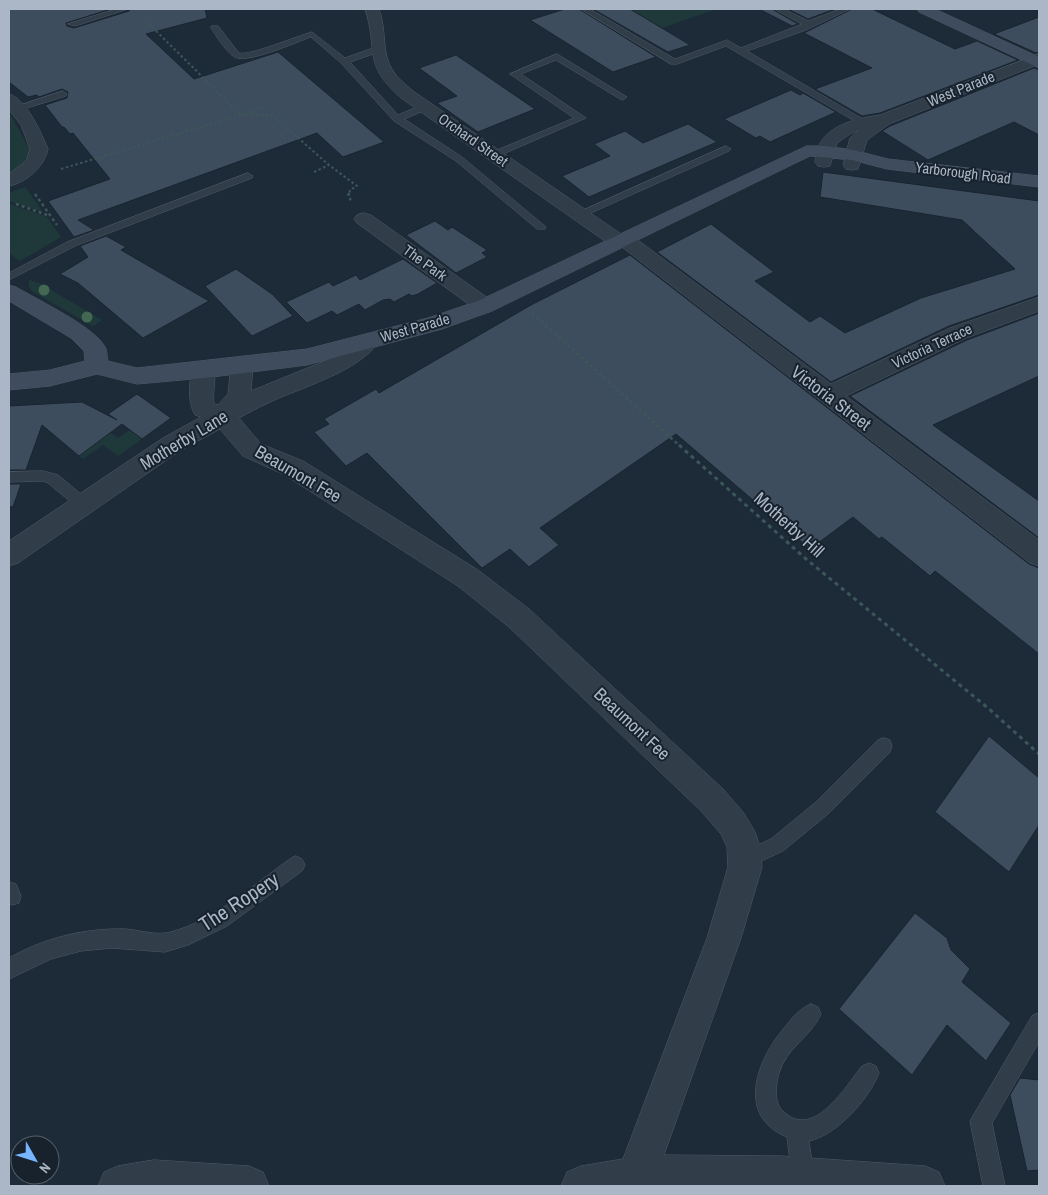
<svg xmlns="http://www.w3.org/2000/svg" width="1048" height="1195" font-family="'Archivo Narrow',sans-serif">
  <rect width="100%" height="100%" fill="#1d2b39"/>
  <g fill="#1f393a">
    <polygon points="630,9 716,9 662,28"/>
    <polygon points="9,112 30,150 24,162 9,175"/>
    <polygon points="25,187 43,212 9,201 9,193"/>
    <polygon points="9,204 47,217 61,237 20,261 9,253"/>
    <polygon points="29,280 39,283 102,320 93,326 33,292 29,287"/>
    <polygon points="113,418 119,422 107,430 118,438 130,430 142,439 118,456 103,445 83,459 79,456 85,451 75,453 64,444 93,425 98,429"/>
  </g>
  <g fill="#3e4d5e" stroke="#19242f">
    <polygon points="9,9 111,9 66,23 67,26 74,28 129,11 130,9 205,9 207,18 146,34 194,79 278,52 384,142 343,157 317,133 78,220 94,230 74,237 48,201 110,179 73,133 70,134 64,127 62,127 45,105 67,98 68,92 62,89 39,97 37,95 28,97 9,82"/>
    <polygon points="565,9 579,9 656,57 613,72 530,20"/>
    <polygon points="593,9 630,9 690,45 668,52"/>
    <polygon points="759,9 772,9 798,24 792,26"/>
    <polygon points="788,9 835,9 808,19"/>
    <polygon points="852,9 872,9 955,49 977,41 1018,60 880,113 862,116 815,89 872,68 804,33"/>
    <polygon points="1039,17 1039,52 1036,53 994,34"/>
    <polygon points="456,55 535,109 478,132 437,103 457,96 419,68"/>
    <polygon points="1034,68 1039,70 1039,135 1014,122 928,160 882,131 890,126"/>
    <polygon points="791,90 800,95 803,93 836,112 770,142 760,136 756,138 724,119"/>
    <polygon points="688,124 717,142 589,197 562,176 610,156 594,144 625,131 643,143"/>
    <polygon points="823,172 1039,201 1039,295 949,326 831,382 657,252 711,224 774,272 755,281 810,322 820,316 845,333 921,298 1015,269 962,220 820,197"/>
    <polygon points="435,221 448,230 452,227 487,250 482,253 487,257 456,273 406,235"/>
    <polygon points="106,236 126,247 121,250 209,301 143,338 78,283 60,274 88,257 80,246"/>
    <polygon points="630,255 1029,564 1039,568 1039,654 935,571 930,576 882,537 879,539 853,517 810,549 676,434 540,528 559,545 529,567 510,549 482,568 367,453 346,466 314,432 329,424 324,419 376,389 379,393 531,305"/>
    <polygon points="403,259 437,283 418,294 412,296 409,294 394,302 390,299 383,300 365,310 359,304 337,315 332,311 307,323 286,302 329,282 333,286 356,275 360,280"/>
    <polygon points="236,269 272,294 293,316 252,336 205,286"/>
    <polygon points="1039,313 1039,376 933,425 1039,501 1039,538 850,396 967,340"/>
    <polygon points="137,394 171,418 142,439 122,424 79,456 42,425 26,470 9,470 9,406 82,402 117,420 108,414"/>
    <polygon points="9,484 21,484 13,507 9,506"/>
    <polygon points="989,736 1039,778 1039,825 1009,872 935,812"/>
    <polygon points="915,913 947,938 951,950 970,969 962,982 1011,1023 986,1061 947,1025 912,1075 839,1009"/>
    <polygon points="1020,1078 1039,1080 1039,1170 1027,1171 1010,1095"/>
  </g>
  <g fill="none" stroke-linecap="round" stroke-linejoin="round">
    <g stroke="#4f5a67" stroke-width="1">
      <g id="lane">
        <polygon points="116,9 128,9 75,26 68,24"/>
        <polygon points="581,9 590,9 675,59 727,40 741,48 802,24 774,9 784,9 808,21 840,9 850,9 806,30 747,51 878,128 876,130 870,130 726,46 677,64 671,64"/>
        <path d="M212 26H218L239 53C250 56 297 36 312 32L345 58 376 47H382V51L350 62 398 115 422 105H428V109L404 119 462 157 546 227 545 229H537L456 161 394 121 341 63 311 37C296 42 244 66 233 56 224 49 217 37 211 28Z"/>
        <polygon points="557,54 627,97 623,100 620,99 556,60 521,74 586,118 496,157 490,157 490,153 574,118 510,74"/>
        <polygon points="63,91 67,94 66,96 17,111 12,108"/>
        <polygon points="726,146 731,149 729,151 584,216 580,217 575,214"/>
        <polygon points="248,173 253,176 252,178 75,246 9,280 9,273 67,242"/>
        <polygon points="43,471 58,475 88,500 90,504 88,508 83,510 78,508 48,483 43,481 9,482 9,472"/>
        <polygon points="884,738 890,740 892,746 890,752 828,814 783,851 744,869 738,866 735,860 738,854 771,839 816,802 878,740"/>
        <path d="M296 856 302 859 305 865 302 871 227 926 188 945 165 952 112 948 81 951 51 959 9 979V958C44 938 85 928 125 929 140 930 156 936 171 932 215 920 253 885 290 859Z"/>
        <polygon points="9,882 16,884 21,896 19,903 12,905 9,904"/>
        <path d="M811 1004 818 1007 821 1014C812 1036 786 1048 779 1073 776 1085 773 1103 784 1112 814 1140 846 1086 862 1066L869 1063 876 1066 879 1073C869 1099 837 1135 809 1141L814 1177 811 1185H795L792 1177 787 1137C735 1116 757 1059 785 1027 792 1018 800 1008 811 1004Z"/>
        <polygon points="1039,1013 1039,1042 992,1123 1005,1186 983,1186 970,1121 1032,1016"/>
      </g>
    </g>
    <g stroke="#4f5a67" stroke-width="1">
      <g id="street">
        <path d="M365 9H379C387 29 381 54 393 71 398 79 406 85 413 91L621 234 631 235 831 384 950 328 1039 297V311L966 338 846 396 1039 540V566L1030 563 622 247 612 246 401 98C361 63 379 51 365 9Z"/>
        <path d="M1039 54V64L889 124 867 140 858 169 852 170 846 169 843 165 850 138 859 130 850 134 837 143 830 166 824 167 818 166 815 162C816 128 851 119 880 115Z"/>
        <path d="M9 94C27 99 41 133 48 149 44 167 27 182 9 186V174L26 161 30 149 21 125 9 110Z"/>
        <polygon points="364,213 371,215 492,301 496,306 492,311 485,313 478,311 357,223 354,219 357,215"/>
        <path d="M368 334 376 336 379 341C360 372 298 388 266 404 257 408 248 413 239 418L261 444 303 461 478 570 529 609 723 789 743 812 755 832 759 844 762 867 741 938 664 1155 781 1156 925 1166 939 1172 945 1186H561L567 1172 581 1166 623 1159 707 938 728 867 727 847 721 834 701 811 509 627 458 586 285 475 243 456 220 429 181 450 18 563 9 566V541L163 438 201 417 195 415C187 401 188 378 196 364L204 362 212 364C218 375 212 391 214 404L218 405 228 394 231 365 234 359 242 357 250 359 253 365 251 391 332 358 360 336Z"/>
        <polygon points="154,1160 249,1166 263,1172 269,1186 98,1186 104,1172 118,1166"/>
      </g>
    </g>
    <g stroke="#4f5a67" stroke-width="1">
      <g id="secondary">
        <polygon points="917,9 935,9 1039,57 1039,68 919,12"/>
        <path d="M807 146H825L853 150 888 159 1039 176V187L887 169 852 160 810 156 492 311 442 329 307 365 204 378 137 384 97 374 50 386 9 390V374L50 370 85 361 84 351 71 338 9 301V285L16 287C36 299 99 329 106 349 107 352 107 357 108 361L137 368 307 349 428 318 478 301Z"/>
      </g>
    </g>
    <g stroke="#3d5657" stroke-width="2" stroke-dasharray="2.5 2.5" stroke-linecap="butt">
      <polyline points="244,114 267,106"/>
      <polyline points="241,115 272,115 329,165 357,186 350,190 349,194"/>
      <polyline points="61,169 241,115 143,18"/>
      <polyline points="314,172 329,165"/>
    </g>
    <g stroke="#3d5657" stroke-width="2.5" stroke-dasharray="3 3" stroke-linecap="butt">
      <polyline points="349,193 348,197 351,200"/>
      <polyline points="35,194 57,225"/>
      <polyline points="16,204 50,216"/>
      <polyline points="532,313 680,446"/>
    </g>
    <polyline stroke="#3d5657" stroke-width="3" stroke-dasharray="4 4" stroke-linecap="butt" points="679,445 806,559 988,708 1039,754"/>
    <use href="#lane" fill="#313d49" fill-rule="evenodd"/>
    <use href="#street" fill="#313d49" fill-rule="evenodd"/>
    <use href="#secondary" fill="#3f4c5d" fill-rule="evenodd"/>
  </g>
  <g fill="#426853">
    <circle cx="44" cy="290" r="5.5"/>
    <circle cx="87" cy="317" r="5.5"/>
  </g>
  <g text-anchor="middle" stroke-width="4" stroke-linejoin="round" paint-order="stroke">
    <g font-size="15" fill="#abb7c6" stroke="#17222d">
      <text transform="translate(961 89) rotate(-22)" y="5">West Parade</text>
      <text transform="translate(473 140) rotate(35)" y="5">Orchard Street</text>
      <text transform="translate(963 173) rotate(7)" y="5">Yarborough Road</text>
      <text transform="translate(425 263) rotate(36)" y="5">The Park</text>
      <text transform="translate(415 328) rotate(-16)" y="5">West Parade</text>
      <text transform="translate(932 346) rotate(-25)" y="5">Victoria Terrace</text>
    </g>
    <g font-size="18" fill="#abb7c6" stroke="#17222d">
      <text transform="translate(831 398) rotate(37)" y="6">Victoria Street</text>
      <text transform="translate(184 440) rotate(-31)" y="6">Motherby Lane</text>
      <text transform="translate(298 474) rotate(30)" y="6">Beaumont Fee</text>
      <text transform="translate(789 525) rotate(42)" y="6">Motherby Hill</text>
      <text transform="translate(632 724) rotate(43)" y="6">Beaumont Fee</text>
    </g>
    <g font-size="21" fill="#abb7c6" stroke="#17222d">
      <text transform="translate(239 902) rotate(-33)" y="7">The Ropery</text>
    </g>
  </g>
  <rect width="1048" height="1195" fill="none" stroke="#abb7c6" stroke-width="20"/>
  <g transform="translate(35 1160) rotate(129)"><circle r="24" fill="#17222d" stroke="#525e6a"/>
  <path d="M0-4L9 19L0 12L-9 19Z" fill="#77b6ff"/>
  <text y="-8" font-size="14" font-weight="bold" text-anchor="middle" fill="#abb7c6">N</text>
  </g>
</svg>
